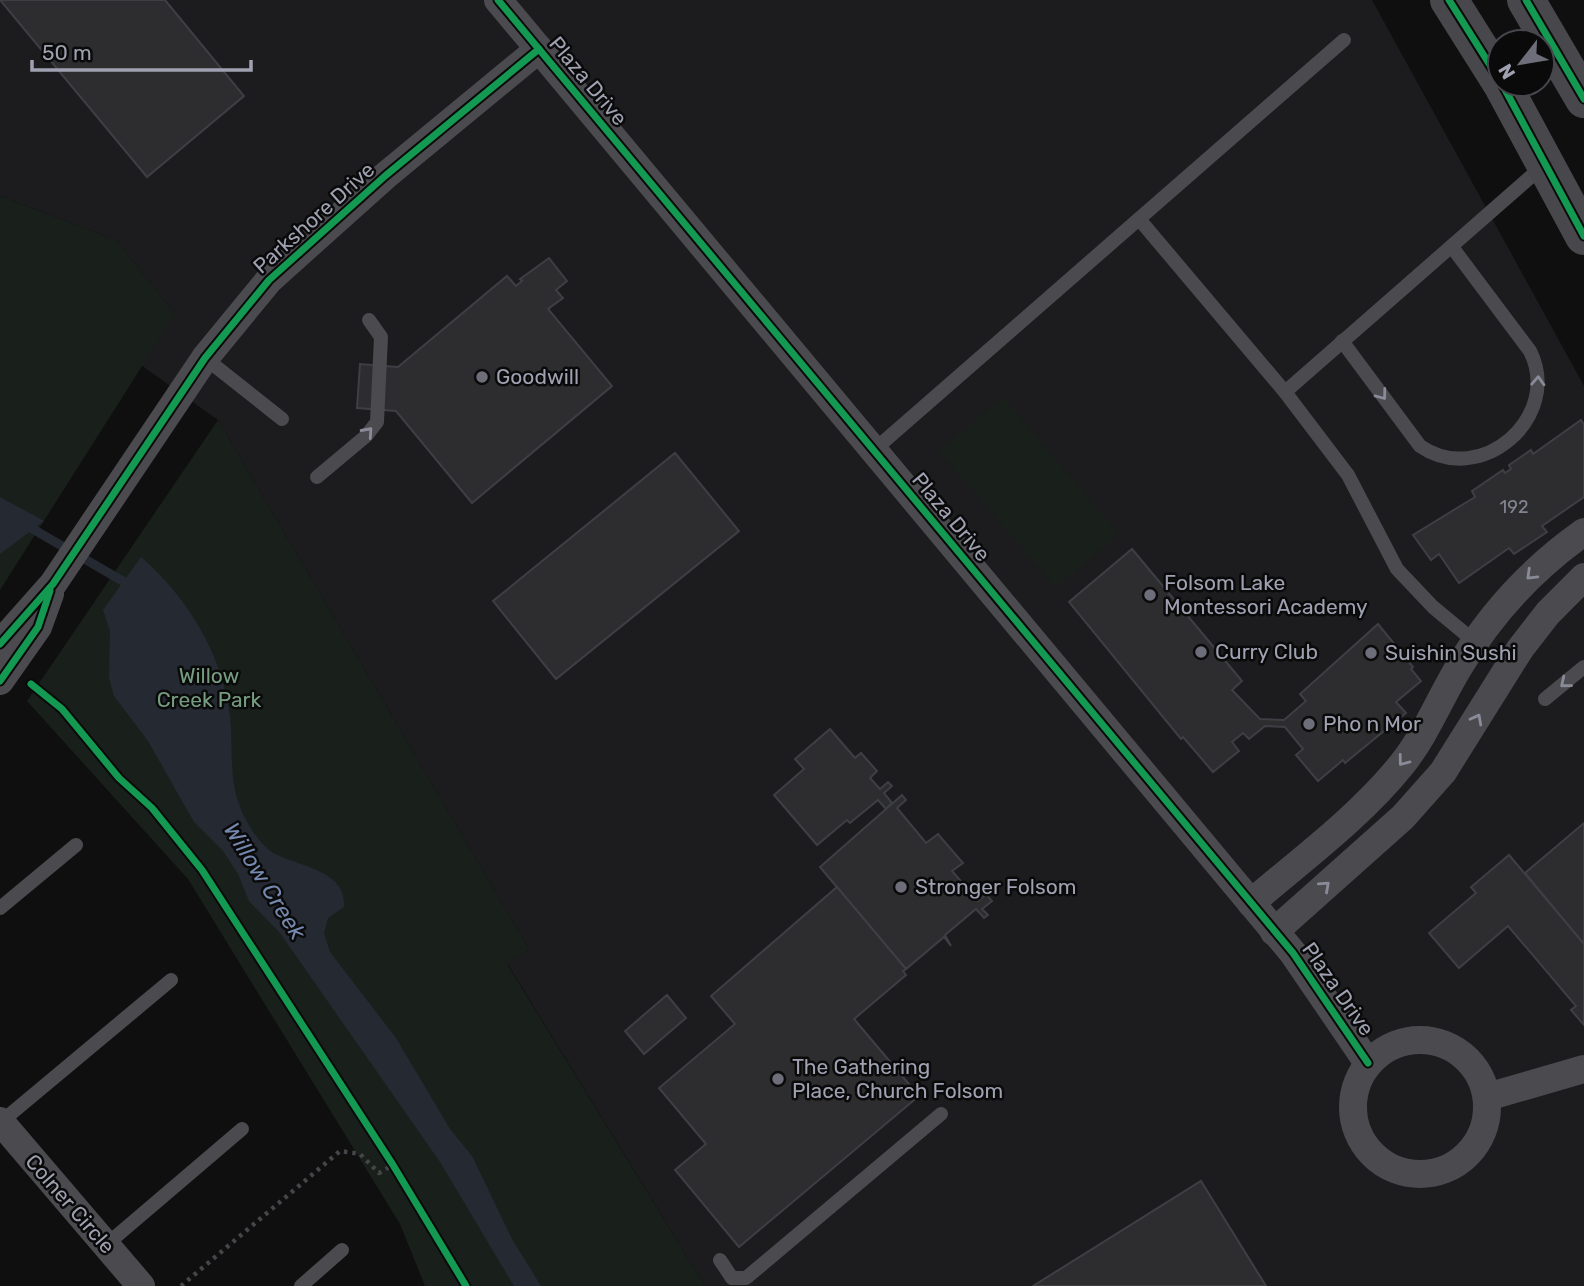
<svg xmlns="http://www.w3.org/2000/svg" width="1584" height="1286" font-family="Rubik,sans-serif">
  <rect width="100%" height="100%" fill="#0f0f10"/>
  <polygon fill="#1c1c1e" points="0,0 1372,0 1584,386 1584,1286 705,1286 507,963 529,949 218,420 141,365 175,314 116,240 0,196"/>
  <g fill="#19201b">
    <polygon points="0,196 116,240 175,314 0,590"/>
    <polygon points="1003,397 1119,534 1056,588 939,451"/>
    <polygon points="218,420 529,949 507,964 705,1286 425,1286 400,1224 188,879 27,701"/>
  </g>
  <g fill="#252932">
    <polygon points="0,497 44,521 0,554"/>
    <path d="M141 557C188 598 222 654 230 716 233 743 229 775 238 801 242 816 257 841 269 850 292 867 347 867 344 907L328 918 324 933 330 952 396 1038 450 1129 472 1156 512 1239 541 1286H514L440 1162 280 933 249 901 238 874 223 851 194 822 148 741 114 696 109 678 110 631 103 610Z"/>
  </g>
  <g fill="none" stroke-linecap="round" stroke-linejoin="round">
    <polyline stroke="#252932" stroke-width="9" points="24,524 133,587"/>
  </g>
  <g fill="#2d2d2f" stroke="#3e3f44" stroke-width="2">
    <polygon points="0,0 165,0 244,96 147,177"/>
    <polygon points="549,258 567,281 556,290 563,298 548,309 612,386 472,503 396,411 357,408 360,364 398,367 507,276 516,286 522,281 520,279"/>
    <polygon points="1581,420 1584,425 1584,497 1542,526 1547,532 1514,554 1509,548 1459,583 1439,554 1431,560 1413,535 1475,497 1472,491 1503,470 1505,473 1511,469 1509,465 1531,450 1533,454"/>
    <polygon points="675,453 739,531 556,679 493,601"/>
    <polygon points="1132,549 1242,681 1232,690 1260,719 1284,720 1306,701 1300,694 1378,624 1413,667 1411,669 1421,681 1396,702 1406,713 1345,763 1343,760 1318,781 1296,755 1303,749 1285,727 1265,726 1249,739 1243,733 1232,742 1239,751 1213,772 1183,737 1181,739 1069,602"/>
    <polygon points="830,729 855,758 861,753 877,771 870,778 880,789 888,782 892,786 884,793 892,803 886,809 878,800 850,823 847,820 817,845 774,795 804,769 795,759"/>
    <polygon points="902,795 906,800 897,808 926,843 938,834 963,863 952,871 978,901 986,894 992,901 982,909 988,915 984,918 976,909 945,935 951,946 944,937 906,969 820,867"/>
    <polygon points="1584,823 1584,944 1525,873"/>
    <polygon points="1509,855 1584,944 1584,1025 1571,1010 1576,1006 1508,926 1459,968 1429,933 1476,893 1471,887"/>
    <polygon points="837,887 906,969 903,971 906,975 854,1019 919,1096 739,1247 675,1170 706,1144 659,1088 735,1024 711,996"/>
    <polygon points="667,995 686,1018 644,1054 625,1031"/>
    <polygon points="1201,1181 1266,1286 1033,1286"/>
  </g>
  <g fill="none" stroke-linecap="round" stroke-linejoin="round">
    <polyline stroke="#45454a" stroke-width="4.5" stroke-dasharray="3.5 5" stroke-linecap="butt" points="181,1286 340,1151 360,1154 379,1173 393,1165"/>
    <g stroke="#4a4a4f" stroke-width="14">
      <polyline points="1139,219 1285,392 1348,475 1397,569 1433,607 1474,641"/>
      <path d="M1342 341 1420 446C1481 488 1563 417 1530 351L1452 247"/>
      <polyline points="205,358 282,419"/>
      <polyline points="1285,392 1543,166"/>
      <polyline points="873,451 1344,40"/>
      <polyline points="317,477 366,436 377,422 381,337 369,320"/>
      <polyline points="1545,699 1584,667"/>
      <polyline points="0,908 76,845"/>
      <polyline points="1,1122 171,980"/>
      <polyline points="106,1245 242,1129"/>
      <polyline points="720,1260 732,1278 746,1278 941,1114"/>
      <polyline points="301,1286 342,1250"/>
    </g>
    <g stroke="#4a4a4f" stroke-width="28">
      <polyline points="498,0 1293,953 1368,1063"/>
      <polyline points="0,644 53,584 205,358 269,280 385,176 539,49"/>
      <polyline points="0,681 38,627 50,594"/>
      <path d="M1251 903C1302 859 1360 817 1403 763 1426 734 1440 698 1459 667 1491 613 1533 568 1584 532"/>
      <polyline points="1274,932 1403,817 1443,772 1520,649 1548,613 1584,577"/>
      <circle cx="1420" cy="1107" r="67"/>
      <polyline points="1487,1097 1584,1069"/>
      <polyline points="0,1121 141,1286"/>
    </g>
    <g stroke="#48484c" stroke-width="38">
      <polyline points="1449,0 1500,81"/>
      <polyline points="1526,0 1584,99"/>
      <polyline points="1502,84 1584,236"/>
    </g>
    <g stroke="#0a0a0b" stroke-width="11">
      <g id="cycleway">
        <polyline points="498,0 1293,953 1368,1063"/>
        <polyline points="1449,0 1500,81"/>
        <polyline points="1526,0 1584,99"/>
        <polyline points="1502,84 1584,236"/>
        <polyline points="0,644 53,584 205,358 269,280 385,176 539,49"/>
        <polyline points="0,681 38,627 50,591"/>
        <polyline points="31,684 62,709 119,778 152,808 202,870 393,1165 466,1286"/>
      </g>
    </g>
    <use href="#cycleway" stroke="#139951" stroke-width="7"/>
  </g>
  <defs><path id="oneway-chevron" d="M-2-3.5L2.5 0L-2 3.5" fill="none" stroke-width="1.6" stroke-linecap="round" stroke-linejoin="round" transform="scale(1.75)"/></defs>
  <g stroke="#8a8b98">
    <use href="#oneway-chevron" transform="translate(1538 381) rotate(-87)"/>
    <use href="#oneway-chevron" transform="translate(1382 395) rotate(53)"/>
    <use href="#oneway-chevron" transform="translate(368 432) rotate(-48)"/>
    <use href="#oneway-chevron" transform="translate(1531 575) rotate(136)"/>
    <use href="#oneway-chevron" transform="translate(1565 683) rotate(141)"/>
    <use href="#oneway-chevron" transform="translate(1477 719) rotate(-62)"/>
    <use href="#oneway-chevron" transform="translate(1403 761) rotate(127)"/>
    <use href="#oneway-chevron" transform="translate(1325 886) rotate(-42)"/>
  </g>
  <g fill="#6d6e79" stroke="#0a0a0b" stroke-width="2.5">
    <circle cx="482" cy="377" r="7"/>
    <circle cx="1150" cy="595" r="7"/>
    <circle cx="1201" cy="652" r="7"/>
    <circle cx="1371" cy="653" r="7"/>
    <circle cx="1309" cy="724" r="7"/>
    <circle cx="901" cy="887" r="7"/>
    <circle cx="778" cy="1079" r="7"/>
  </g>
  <g text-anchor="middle" stroke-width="5" stroke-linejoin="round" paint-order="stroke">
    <g font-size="18" fill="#828490">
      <text x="1514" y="513">192</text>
    </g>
    <g font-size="21" fill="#9fa1b1" stroke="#0a0a0b">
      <text transform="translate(588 81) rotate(50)" y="7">Plaza Drive</text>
      <text transform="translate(314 218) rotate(-42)" y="7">Parkshore Drive</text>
      <text transform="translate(951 517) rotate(50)" y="7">Plaza Drive</text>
      <text transform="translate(1338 989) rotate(55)" y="7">Plaza Drive</text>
      <text transform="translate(70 1204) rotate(49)" y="7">Colner Circle</text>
    </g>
    <g font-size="21" fill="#9fa1b1" stroke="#0a0a0b" text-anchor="start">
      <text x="496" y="384">Goodwill</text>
      <text x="1164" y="590">Folsom Lake<tspan x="1164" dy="24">Montessori Academy</tspan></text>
      <text x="1215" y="659">Curry Club</text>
      <text x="1385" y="660">Suishin Sushi</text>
      <text x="1323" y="731">Pho n Mor</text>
      <text x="915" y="894">Stronger Folsom</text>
      <text x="792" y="1074">The Gathering<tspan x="792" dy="24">Place, Church Folsom</tspan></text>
    </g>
    <g font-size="21" fill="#769d80" stroke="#0a0a0b">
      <text x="209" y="683">Willow<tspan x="209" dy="24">Creek Park</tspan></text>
    </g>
    <g font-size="23" font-style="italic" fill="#7588ae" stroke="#0a0a0b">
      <text transform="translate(265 881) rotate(58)" y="8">Willow Creek</text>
    </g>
  </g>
  <g transform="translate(1521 63) rotate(239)"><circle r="33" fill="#0a0a0b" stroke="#46464d" stroke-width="2"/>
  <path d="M0-5L12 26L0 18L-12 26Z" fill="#6d6e79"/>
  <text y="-10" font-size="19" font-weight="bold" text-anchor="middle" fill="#9fa1b1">N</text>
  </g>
  <path d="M32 60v10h219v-10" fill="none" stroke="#9fa1b1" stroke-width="3.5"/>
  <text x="42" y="60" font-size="21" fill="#9fa1b1" stroke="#0a0a0b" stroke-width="5" paint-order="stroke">50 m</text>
</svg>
